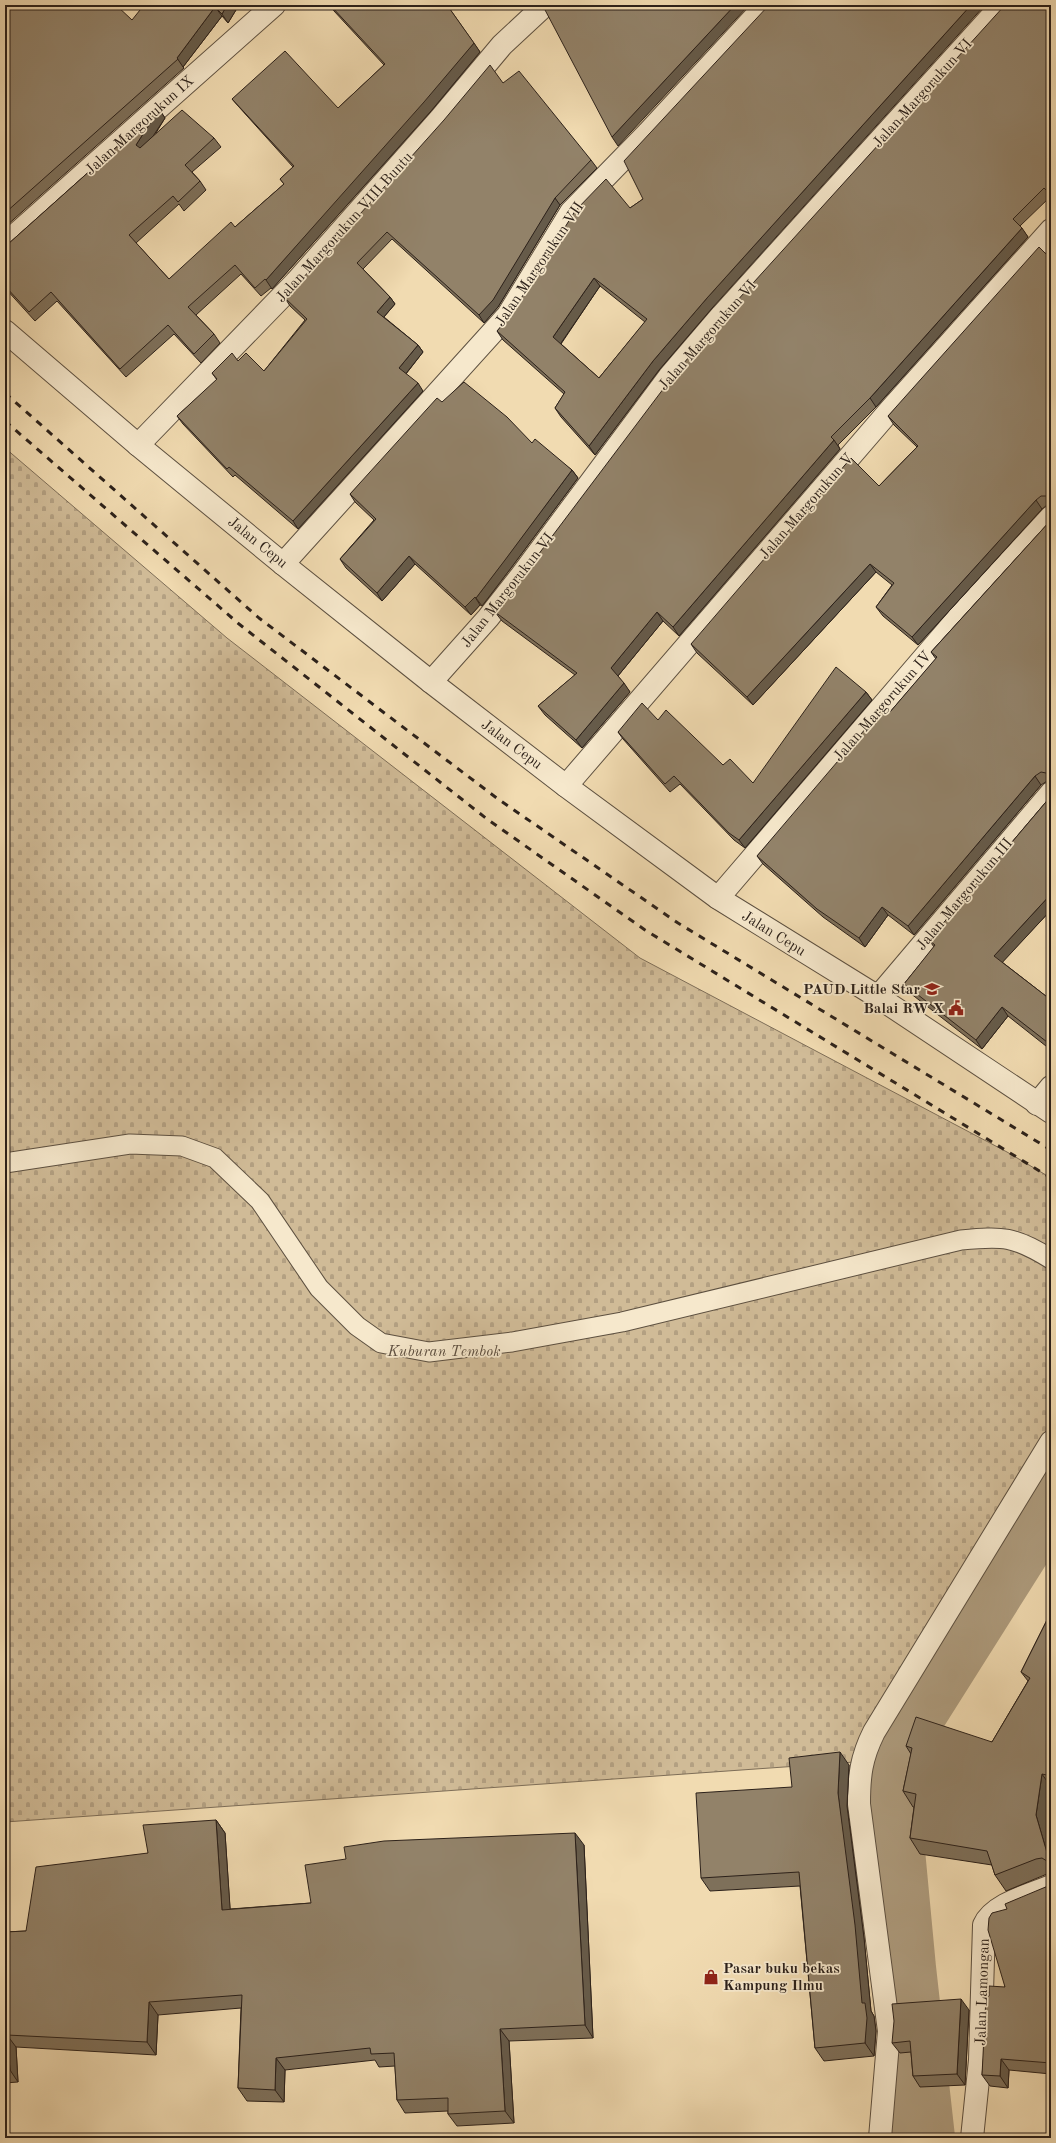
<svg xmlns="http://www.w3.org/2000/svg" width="1056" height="2143" font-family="'Old Standard TT',serif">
  <defs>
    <pattern id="cemetery-stones" width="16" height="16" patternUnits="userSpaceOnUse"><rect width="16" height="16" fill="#d0bb97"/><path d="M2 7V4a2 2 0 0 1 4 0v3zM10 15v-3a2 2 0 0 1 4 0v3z" fill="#b3a082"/></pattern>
  </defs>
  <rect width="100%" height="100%" fill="#f1dbb1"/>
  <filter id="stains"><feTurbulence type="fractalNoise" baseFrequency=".005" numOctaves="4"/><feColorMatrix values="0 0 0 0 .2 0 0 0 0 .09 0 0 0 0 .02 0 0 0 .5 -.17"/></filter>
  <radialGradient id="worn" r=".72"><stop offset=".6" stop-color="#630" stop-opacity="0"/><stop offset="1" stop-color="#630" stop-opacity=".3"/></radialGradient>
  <polygon fill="url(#cemetery-stones)" stroke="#7e6e58" points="5,448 227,638 640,958 1007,1152 1051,1178 1051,1476 869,1761 5,1822"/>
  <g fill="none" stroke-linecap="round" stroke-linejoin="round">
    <polyline stroke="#ae9c7e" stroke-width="66" points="922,2138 903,1968 887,1798 887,1755 1051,1495"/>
    <g stroke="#5d5040" stroke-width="21">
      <path id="lane" d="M5 1163 130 1144 182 1146 215 1158 260 1201 319 1288 357 1326 381 1343 429 1352 512 1342 622 1322 961 1240C1003 1236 1014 1236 1051 1259"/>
    </g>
    <g stroke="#5d5040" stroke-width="24">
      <g id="street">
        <polyline points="5,244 274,5"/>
        <polyline points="5,331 138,445 283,564 431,682 566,786 718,898 878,997 1051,1112"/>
        <polyline points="138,445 296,282 440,119 502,45 545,5"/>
        <polyline points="283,564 508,315 571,212 648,133 766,5"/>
        <polyline points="431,682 488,618 521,576 669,377 722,315 1002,5"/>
        <polyline points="566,786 891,409 1051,230"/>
        <polyline points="718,898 959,617 1051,517"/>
        <polyline points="878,997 1051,793"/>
        <polyline points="1037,1104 1051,1087"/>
        <path d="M880 2138 889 2031 859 1804C859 1776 861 1758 874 1732L1051 1442"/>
        <path d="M972 2138 980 2060 984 1925C993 1904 1030 1895 1051 1886"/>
      </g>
    </g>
    <use href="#lane" stroke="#f6e8cc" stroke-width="19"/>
    <use href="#street" stroke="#f6e8cc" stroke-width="22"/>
    <g stroke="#2c211a" stroke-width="3" stroke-dasharray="7 7" stroke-linecap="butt">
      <polyline points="5,393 259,618 498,799 678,923 1051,1150"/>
      <polyline points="5,421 239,624 487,819 645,930 1051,1178"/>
    </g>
  </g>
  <g fill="#7e705a" stroke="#2c211a" fill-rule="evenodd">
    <polygon points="5,5 132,20 239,5 228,23 222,16 183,67 184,68 5,227"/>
    <polygon points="330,5 447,5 480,52 431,111 272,289 271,288 261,296 241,274 196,315 214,334 220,343 201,363 174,334 126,377 57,301 35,321 5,288 5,246 7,245 159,109 165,118 156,133 214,138 221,147 192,172 200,181 206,190 184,211 179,204 136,243 169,279 235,227 284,184 280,179 293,167 239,107 232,99 338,108 384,65 334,11"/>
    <polygon points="1051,5 1051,198 1050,197 1020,226 1028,237 876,407 838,445 840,449 679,636 663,621 618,676 630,692 582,748 545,715 538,706 575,675 502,621 495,612"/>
    <polygon points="503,83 591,160 597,168 560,205 498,307 484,323 392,239 363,269 390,297 395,304 384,317 418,345 423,352 406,374 423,391 298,529 235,475 233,477 183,424 177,416 217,380 212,373 238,361 264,371 305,320 290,306 285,298"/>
    <path d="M643 199 713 307 659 370 595 455 561 417 555 408 564 394 503 340 497 331 630 208ZM600 286 645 322 599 378 561 344Z"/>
    <polygon points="1051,259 1051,505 1047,505 1042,509 918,645 883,616 876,607 892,585 876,572 753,705 697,653 691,644 879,486 917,447 894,425 888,416"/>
    <polygon points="442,402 532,443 572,470 578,478 511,568 482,606 480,605 471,615 415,564 382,601 346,568 340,559 374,520 355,502 350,494"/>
    <polygon points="1051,520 1051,782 1047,781 1041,785 914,935 888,915 865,947 823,917 763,864 757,856 890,712 936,659 931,652"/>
    <polygon points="866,692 872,700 745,848 734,840 680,784 670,792 623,739 618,732 658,720 723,765 753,783"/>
    <polygon points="1051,796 1051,910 1002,962 1051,1000 1051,1050 1008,1016 982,1049 910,993 904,984 934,947 929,940"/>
    <polygon points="1051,1612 1051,1804 1047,1831 1051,1844 1051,1874 1047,1874 1006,1891 995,1875 992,1865 920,1854 910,1838 914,1807 913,1807 903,1791 911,1754 906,1746 992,1742 1028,1681 1021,1672"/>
    <polygon points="849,1765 847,1806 864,1938 871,2011 874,2016 876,2031 874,2056 824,2061 815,2048 800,1886 710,1891 701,1878 792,1787"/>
    <polygon points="216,1820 225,1833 230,1909 311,1903 584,1845 593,2038 509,2041 514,2123 457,2126 448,2114 448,2111 405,2113 397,2100 395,2066 379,2067 375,2060 285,2070 284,2102 247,2101 238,2088 241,2008 158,2015 156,2055 16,2047 18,2082 5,2083 5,1932 26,1931 148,1853"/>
    <polygon points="1051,1884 1051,2074 1009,2070 1008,2088 990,2086 982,2075 989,1996 1005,1987 1007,1909 1048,1886"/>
    <polygon points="969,2010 965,2085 920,2087 913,2076 911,2052 900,2053 892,2043"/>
  </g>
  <g fill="#665b4a" stroke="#2c211a">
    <polygon points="227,5 239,5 228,23 222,14"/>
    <polygon points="735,5 749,5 618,146 612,137"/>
    <polygon points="971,5 985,5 713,307 659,370 595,455 589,446 653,361 707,298"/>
    <polygon points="215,7 222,16 183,67 177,58"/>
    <polygon points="474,43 480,52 431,111 272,289 266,280"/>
    <polygon points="159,109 165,118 142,153 136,145"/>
    <polygon points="555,198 560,205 498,307 484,323 479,315"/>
    <polygon points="1022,228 1028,237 876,407 870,398"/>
    <polygon points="594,278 600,286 559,346 553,337"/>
    <polygon points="390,297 395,304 382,319 377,312"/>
    <polygon points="418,345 423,352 404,376 399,368"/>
    <polygon points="418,383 423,391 298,529 293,521"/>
    <polygon points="834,440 840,449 679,636 673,627"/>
    <polygon points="572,470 578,478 511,568 482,606 476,598"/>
    <polygon points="1036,500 1042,509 918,645 912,637"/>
    <polygon points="409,556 415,564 382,601 377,593"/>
    <polygon points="870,564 876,572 753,705 747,697"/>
    <polygon points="475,597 480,605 471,615 465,607"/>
    <polygon points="657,612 663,621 617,677 611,668"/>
    <polygon points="624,683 630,692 582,748 576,740"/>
    <polygon points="866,692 872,700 745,848 739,840"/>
    <polygon points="1035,776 1041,785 914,935 908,926"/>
    <polygon points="1051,894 1051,910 1000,965 994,956"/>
    <polygon points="882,907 888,915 865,947 859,938"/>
    <polygon points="1002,1007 1008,1016 982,1049 976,1040"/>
    <polygon points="1048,1041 1051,1046 1051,1049 1047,1042"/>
    <polygon points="840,1752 849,1765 847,1806 864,1938 871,2011 874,2016 876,2031 874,2056 865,2043 838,1793"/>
    <polygon points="1042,1774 1051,1787 1051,1804 1047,1831 1051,1844 1051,1865 1050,1863 1036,1815"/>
    <polygon points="216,1820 225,1833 231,1922 222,1910"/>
    <polygon points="575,1833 584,1845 593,2038 585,2025"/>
    <polygon points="961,1999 969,2010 965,2085 957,2074"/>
    <polygon points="149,2002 158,2015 156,2055 147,2042"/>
    <polygon points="500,2029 509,2041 514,2123 505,2111"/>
    <polygon points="7,2035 16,2047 18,2082 10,2070"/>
    <polygon points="276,2058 285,2070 284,2102 275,2090"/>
    <polygon points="1001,2059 1009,2070 1008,2088 1000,2076"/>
  </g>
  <g fill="#928269" stroke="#2c211a" fill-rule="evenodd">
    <polygon points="5,5 116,5 132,20 144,5 227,5 222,14 215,7 177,58 178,59 5,213"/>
    <polygon points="330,5 447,5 474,43 424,102 266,280 265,279 255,288 235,265 188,307 214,334 194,354 168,325 120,369 51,292 29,312 5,286 5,246 7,245 159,109 136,145 140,148 182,110 214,138 185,165 200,181 178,202 173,196 129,235 169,279 231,222 235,227 284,184 280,179 294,166 232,99 285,51 338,108 385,64"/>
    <polygon points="547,5 735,5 612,137 544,8"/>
    <path d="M769 5H971L707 298 653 361 589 446 555 408 565 392 497 331 512 313 575 211 606 179 630 208 643 199 624 161ZM594 278 647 319 599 378 553 337Z"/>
    <polygon points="1005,5 1051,5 1051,195 1044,188 1013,219 1022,228 870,398 831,437 834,440 673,627 657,612 611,668 624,683 576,740 538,706 577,673 495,612 673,376 725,314"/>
    <polygon points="490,65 503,83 519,71 591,160 555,198 493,300 479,315 387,232 357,263 390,297 377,312 418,345 399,368 418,383 293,521 229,467 227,469 177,416 217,379 212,373 232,353 238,361 246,353 264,371 307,319 285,298 444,120"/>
    <polygon points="1039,247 1051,259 1051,498 1047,496 1041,496 1036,500 912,637 876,607 894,583 870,564 747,697 691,644 851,458 879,486 918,446 888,416"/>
    <polygon points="464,382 507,417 532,443 535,439 572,470 505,560 476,598 475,597 465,607 409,556 377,593 340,559 376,519 350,494 437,398 442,402"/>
    <polygon points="1051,520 1051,774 1041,772 1035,776 908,926 882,907 859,938 817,909 757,856 884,707 890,712 937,657 931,652"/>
    <polygon points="836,667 866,692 739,840 729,833 674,776 665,784 618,732 642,703 658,720 666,710 723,765 730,759 753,783"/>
    <polygon points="1051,796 1051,894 994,956 1051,1000 1051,1043 1048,1041 1047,1042 1002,1007 976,1040 904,984 935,945 929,940"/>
    <polygon points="1051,1612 1051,1776 1042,1774 1036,1815 1050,1863 1042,1858 1036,1859 995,1875 987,1851 910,1838 916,1794 903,1791 912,1748 906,1746 916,1717 992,1742 1030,1678 1021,1672"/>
    <polygon points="840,1752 838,1793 855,1925 862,2003 865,2003 867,2018 865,2043 815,2048 799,1872 701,1878 696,1793 792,1787 789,1758"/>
    <polygon points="216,1820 222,1910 311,1903 305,1865 346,1859 344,1847 384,1841 575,1833 585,2025 500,2029 505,2111 448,2114 448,2098 397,2100 394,2053 371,2054 370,2048 276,2058 275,2090 238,2088 242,1995 149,2002 147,2042 7,2035 10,2070 5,2070 5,1932 26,1931 36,1867 148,1853 143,1825"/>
    <polygon points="1051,1884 1051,2063 1001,2059 1000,2076 982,2075 986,1997 989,1996 989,1986 1005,1987 988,1930 989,1918 992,1913 1007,1909 1005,1904 1048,1886"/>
    <polygon points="961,1999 957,2074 913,2076 910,2041 892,2043 894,2021 892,2004"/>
  </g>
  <defs>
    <g id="school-bare" transform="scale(1.2)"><path d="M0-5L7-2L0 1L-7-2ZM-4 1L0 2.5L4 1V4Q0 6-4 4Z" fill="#8f2418" stroke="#f6e8cc" stroke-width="2.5" paint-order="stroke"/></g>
    <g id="civic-bare" transform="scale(1.2)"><path d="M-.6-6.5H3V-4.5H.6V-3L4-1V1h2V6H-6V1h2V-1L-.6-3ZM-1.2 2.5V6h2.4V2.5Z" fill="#8f2418" stroke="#f6e8cc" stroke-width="2.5" paint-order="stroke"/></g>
    <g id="shop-bare" transform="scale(1.2)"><path d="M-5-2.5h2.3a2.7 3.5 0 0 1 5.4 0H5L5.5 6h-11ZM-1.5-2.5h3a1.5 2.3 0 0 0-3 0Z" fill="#8f2418" stroke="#f6e8cc" stroke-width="2.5" paint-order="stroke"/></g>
  </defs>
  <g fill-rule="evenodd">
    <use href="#school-bare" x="932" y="989"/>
    <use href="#civic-bare" x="956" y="1008"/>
    <use href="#shop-bare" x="711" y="1977"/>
  </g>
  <g text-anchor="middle" stroke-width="3.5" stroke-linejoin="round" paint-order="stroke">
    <g font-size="15" fill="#2c211a" stroke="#f6e8cc">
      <text transform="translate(922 93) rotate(-48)" y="5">Jalan Margorukun VI</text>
      <text transform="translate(139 125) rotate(-42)" y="5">Jalan Margorukun IX</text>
      <text transform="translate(344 227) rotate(-48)" y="5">Jalan Margorukun VIII Buntu</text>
      <text transform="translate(539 264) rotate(-56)" y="5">Jalan Margorukun VII</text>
      <text transform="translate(707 335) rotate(-49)" y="5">Jalan Margorukun VI</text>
      <text transform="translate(806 506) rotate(-49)" y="5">Jalan Margorukun V</text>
      <text transform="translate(258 542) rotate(39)" y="5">Jalan Cepu</text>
      <text transform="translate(507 590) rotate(-52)" y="5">Jalan Margorukun VI</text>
      <text transform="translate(882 706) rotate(-49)" y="5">Jalan Margorukun IV</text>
      <text transform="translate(512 744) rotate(37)" y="5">Jalan Cepu</text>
      <text transform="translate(964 894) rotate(-50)" y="5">Jalan Margorukun III</text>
      <text transform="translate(774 933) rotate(32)" y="5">Jalan Cepu</text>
      <text transform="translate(982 1992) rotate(-88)" y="5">Jalan Lamongan</text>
    </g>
    <g font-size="15" font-weight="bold" fill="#2c211a" stroke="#f6e8cc" text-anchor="end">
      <text x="920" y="994">PAUD Little Star</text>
      <text x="944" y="1013">Balai RW X</text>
      <text x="723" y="1973" text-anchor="start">Pasar buku bekas<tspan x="723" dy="17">Kampung Ilmu</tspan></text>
    </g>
    <g font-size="15" font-style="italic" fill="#5d4f40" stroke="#f6e8cc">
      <text x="444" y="1356">Kuburan Tembok</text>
    </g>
  </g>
  <rect width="1056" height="2143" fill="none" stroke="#f1dbb1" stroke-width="20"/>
  <rect x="6" y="6" width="1044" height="2131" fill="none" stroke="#2c211a" stroke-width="2"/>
  <rect x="10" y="10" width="1036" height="2123" fill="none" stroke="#2c211a"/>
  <rect width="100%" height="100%" filter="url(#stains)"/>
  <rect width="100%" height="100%" fill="url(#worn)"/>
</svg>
